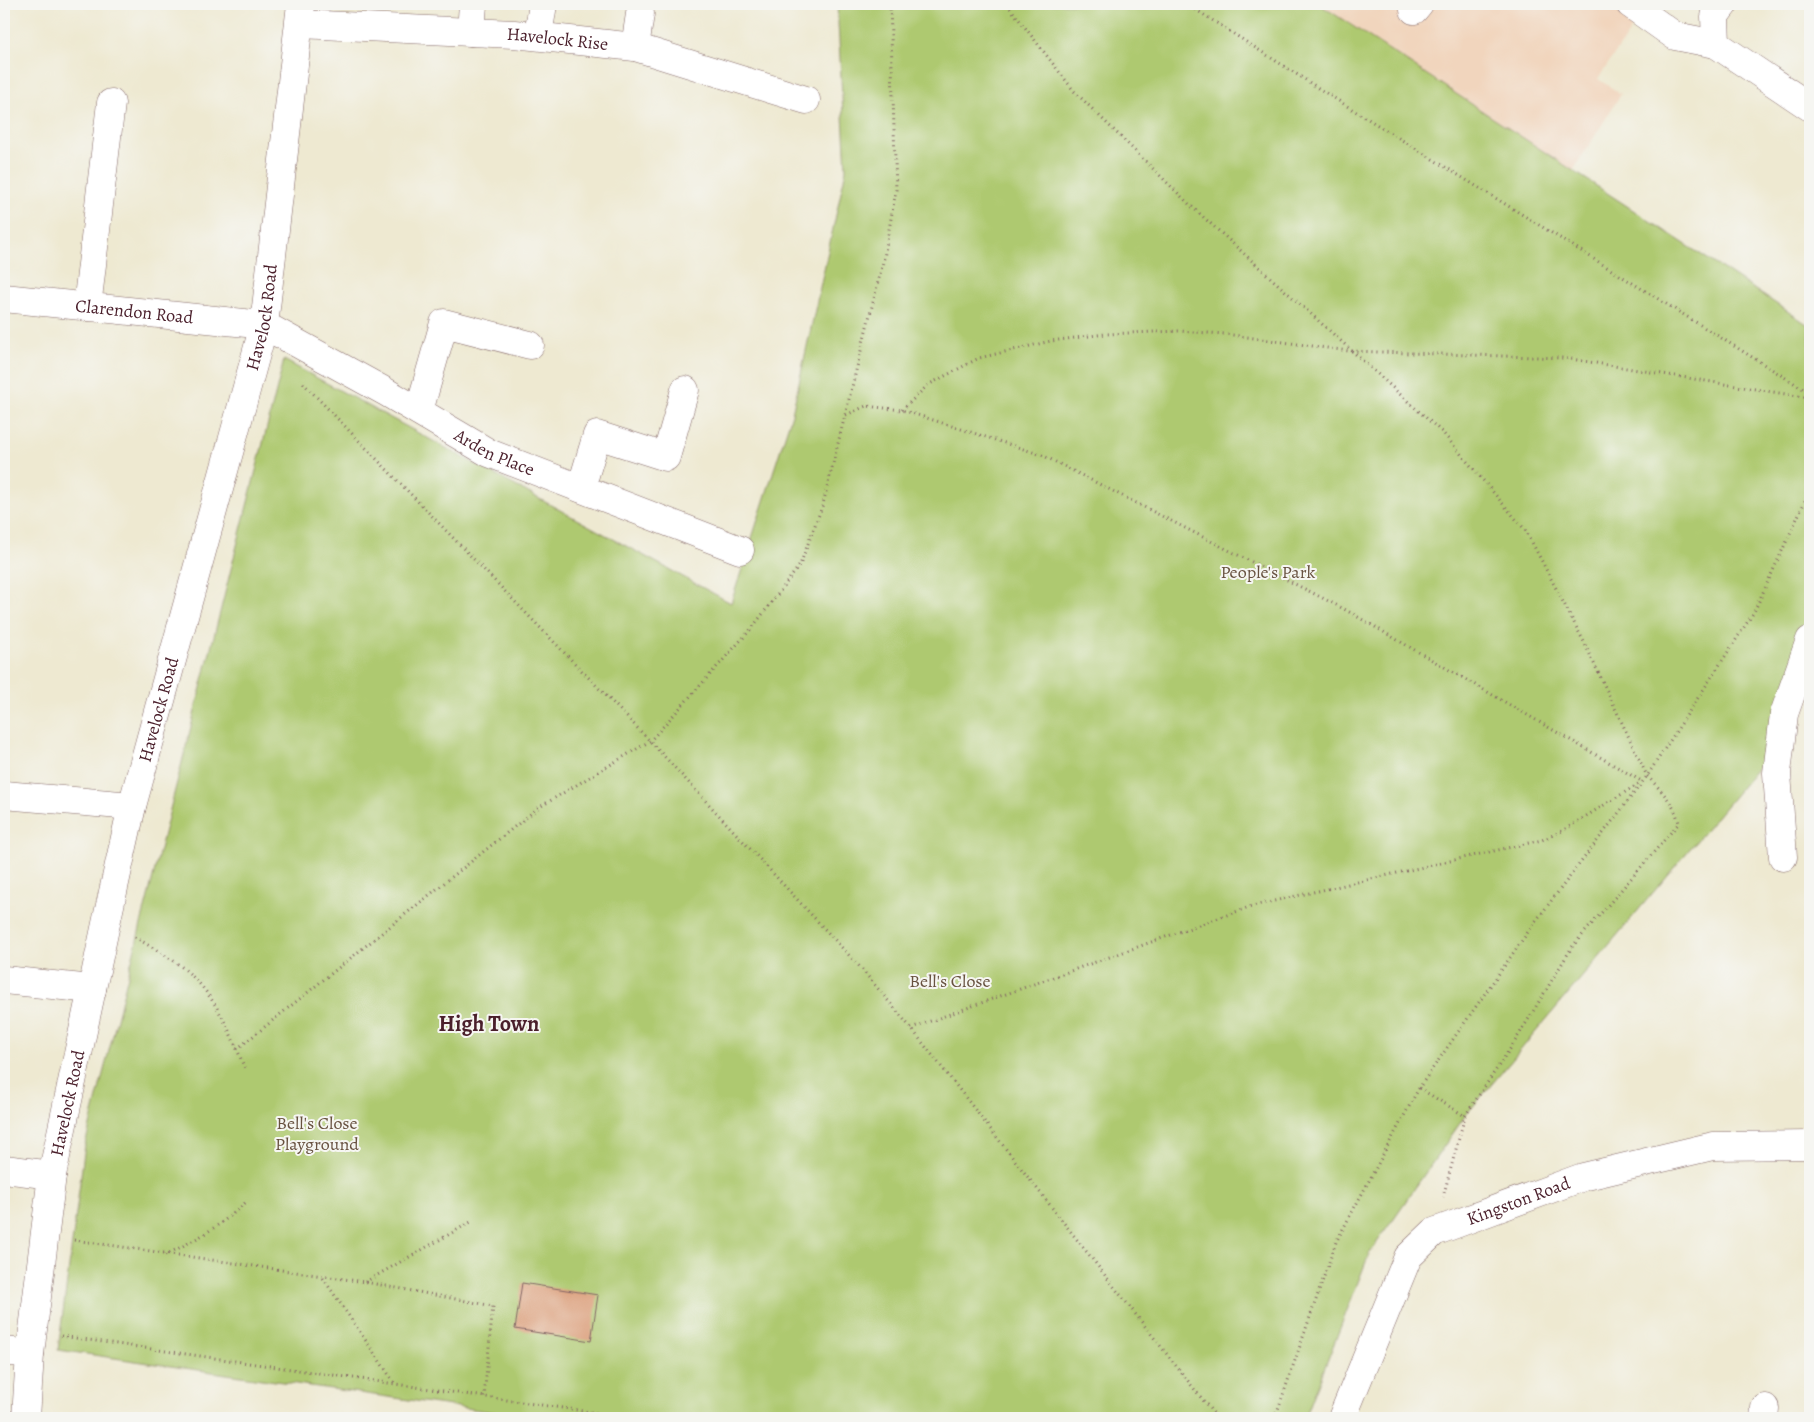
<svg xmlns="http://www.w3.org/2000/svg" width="1814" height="1422" font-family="Alegreya,serif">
  <rect width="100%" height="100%" fill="#f6f6f2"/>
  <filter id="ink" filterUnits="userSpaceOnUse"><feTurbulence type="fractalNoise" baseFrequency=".02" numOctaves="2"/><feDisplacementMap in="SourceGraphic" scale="10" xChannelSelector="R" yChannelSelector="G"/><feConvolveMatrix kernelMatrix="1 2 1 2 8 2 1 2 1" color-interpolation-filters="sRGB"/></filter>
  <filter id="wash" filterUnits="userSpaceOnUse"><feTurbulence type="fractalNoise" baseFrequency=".0096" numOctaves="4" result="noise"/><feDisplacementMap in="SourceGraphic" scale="20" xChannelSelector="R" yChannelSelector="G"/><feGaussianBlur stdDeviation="1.12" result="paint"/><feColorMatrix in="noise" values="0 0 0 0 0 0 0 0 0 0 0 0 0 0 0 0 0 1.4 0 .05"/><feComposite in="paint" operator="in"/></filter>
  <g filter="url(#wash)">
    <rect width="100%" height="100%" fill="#eee9d1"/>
    <polygon fill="#f1d5bd" points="1319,4 1648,4 1598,79 1621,94 1573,171"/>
    <polygon fill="#aec970" stroke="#7c744e" points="837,4 1319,4 1810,326 1810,638 1763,762 1465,1116 1369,1254 1305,1418 535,1418 58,1350 85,1145 284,360 731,603 792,414 846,170"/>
    <g id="blocks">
      <polygon fill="#d99771" points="522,1283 598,1295 591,1341 515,1329"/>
    </g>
  </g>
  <g filter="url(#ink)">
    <use href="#blocks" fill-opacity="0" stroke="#836665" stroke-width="1"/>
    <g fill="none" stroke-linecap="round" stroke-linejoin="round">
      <g stroke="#836665" stroke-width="29">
        <g id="minor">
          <polyline points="1630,4 1675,36 1716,44"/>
          <polyline points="1724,4 1715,16 1716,44 1810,107"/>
          <polyline points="1414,10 1419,4"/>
          <path id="s1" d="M300 24 514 34 635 47 806 100"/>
          <polyline points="471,32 473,4"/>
          <polyline points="538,36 543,4"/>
          <polyline points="635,47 640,14"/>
          <path id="s2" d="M4 298 264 325 386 392 489 453 740 550"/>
          <polyline points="87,307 111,103"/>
          <polyline points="419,411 444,323 530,345"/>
          <polyline points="581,488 597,435 666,457 685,390"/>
          <polyline points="4,795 132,806"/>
          <polyline points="1783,857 1777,773 1784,714 1810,640"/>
          <polyline points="4,980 92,989"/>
          <polyline points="4,1169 52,1175"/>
          <polyline points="4,1351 30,1354"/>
          <path id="s3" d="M26 1418 30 1354 52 1175 107 919 132 806 264 325 301 4"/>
          <path id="s4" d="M1342 1418 1408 1257 1434 1232 1583 1177 1713 1146 1810 1145"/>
          <polyline points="1764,1418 1765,1408"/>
        </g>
      </g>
      <g stroke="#836665" stroke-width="3" stroke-dasharray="1 4" stroke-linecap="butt">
        <path d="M1007 4 1074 91 1190 205 1443 433 1526 531 1583 640 1647 776C1662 791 1674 803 1679 823L1572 947 1514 1043 1465 1116 1443 1197"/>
        <polyline points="1187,4 1326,93 1810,393"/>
        <polyline points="303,383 650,741 859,966 911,1028 1217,1418"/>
        <polyline points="902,410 928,385 979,358 1051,341 1105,334 1178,331 1225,334 1349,351 1565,358 1810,398"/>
        <polyline points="846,415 866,406 902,410 1042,455 1344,609 1643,782"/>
        <path d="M135 937C154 949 176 960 192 976 218 1001 232 1036 245 1069"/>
        <polyline points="911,1028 1252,906 1542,840 1562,831 1640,783"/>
        <polyline points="237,1049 538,808 650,741 752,628 800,565 823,504 884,258 896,190 890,4"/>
        <polyline points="1419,1088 1465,1116"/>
        <polyline points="74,1240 365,1282 493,1306 484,1398"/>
        <path d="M165 1255C196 1240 224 1224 248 1200"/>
        <polyline points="323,1278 396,1385"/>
        <polyline points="365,1282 471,1222"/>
        <polyline points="61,1336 632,1418"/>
        <polyline points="1275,1418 1336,1242 1419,1088 1535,922 1647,776 1754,612 1810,490"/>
      </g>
      <use href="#minor" stroke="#fff" stroke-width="28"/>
    </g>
  </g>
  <g text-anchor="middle" stroke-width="4" stroke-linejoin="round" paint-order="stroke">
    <g font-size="18" fill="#4a1f2b" stroke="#f6f6f2">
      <text dy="6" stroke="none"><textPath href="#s1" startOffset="258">Havelock Rise</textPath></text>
      <text dy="6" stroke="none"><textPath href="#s2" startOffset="131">Clarendon Road</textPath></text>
      <text dy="6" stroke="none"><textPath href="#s3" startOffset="1128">Havelock Road</textPath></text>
      <text dy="6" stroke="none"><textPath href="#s2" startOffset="525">Arden Place</textPath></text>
      <text dy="6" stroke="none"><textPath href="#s3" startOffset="722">Havelock Road</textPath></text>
      <text dy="6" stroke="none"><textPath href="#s3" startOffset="318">Havelock Road</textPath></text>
      <text dy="6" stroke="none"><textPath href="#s4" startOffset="300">Kingston Road</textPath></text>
    </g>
    <g font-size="18" fill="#685240" stroke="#f6f6f2">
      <text x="1268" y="578">People's Park</text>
      <text x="950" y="987">Bell's Close</text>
      <text x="317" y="1129">Bell's Close<tspan x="317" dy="21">Playground</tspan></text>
    </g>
    <g font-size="22" font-weight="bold" fill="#4a1f2b" stroke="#f6f6f2">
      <text x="489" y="1031">High Town</text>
    </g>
  </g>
  <rect width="1814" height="1422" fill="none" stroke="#f6f6f2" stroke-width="20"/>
</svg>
